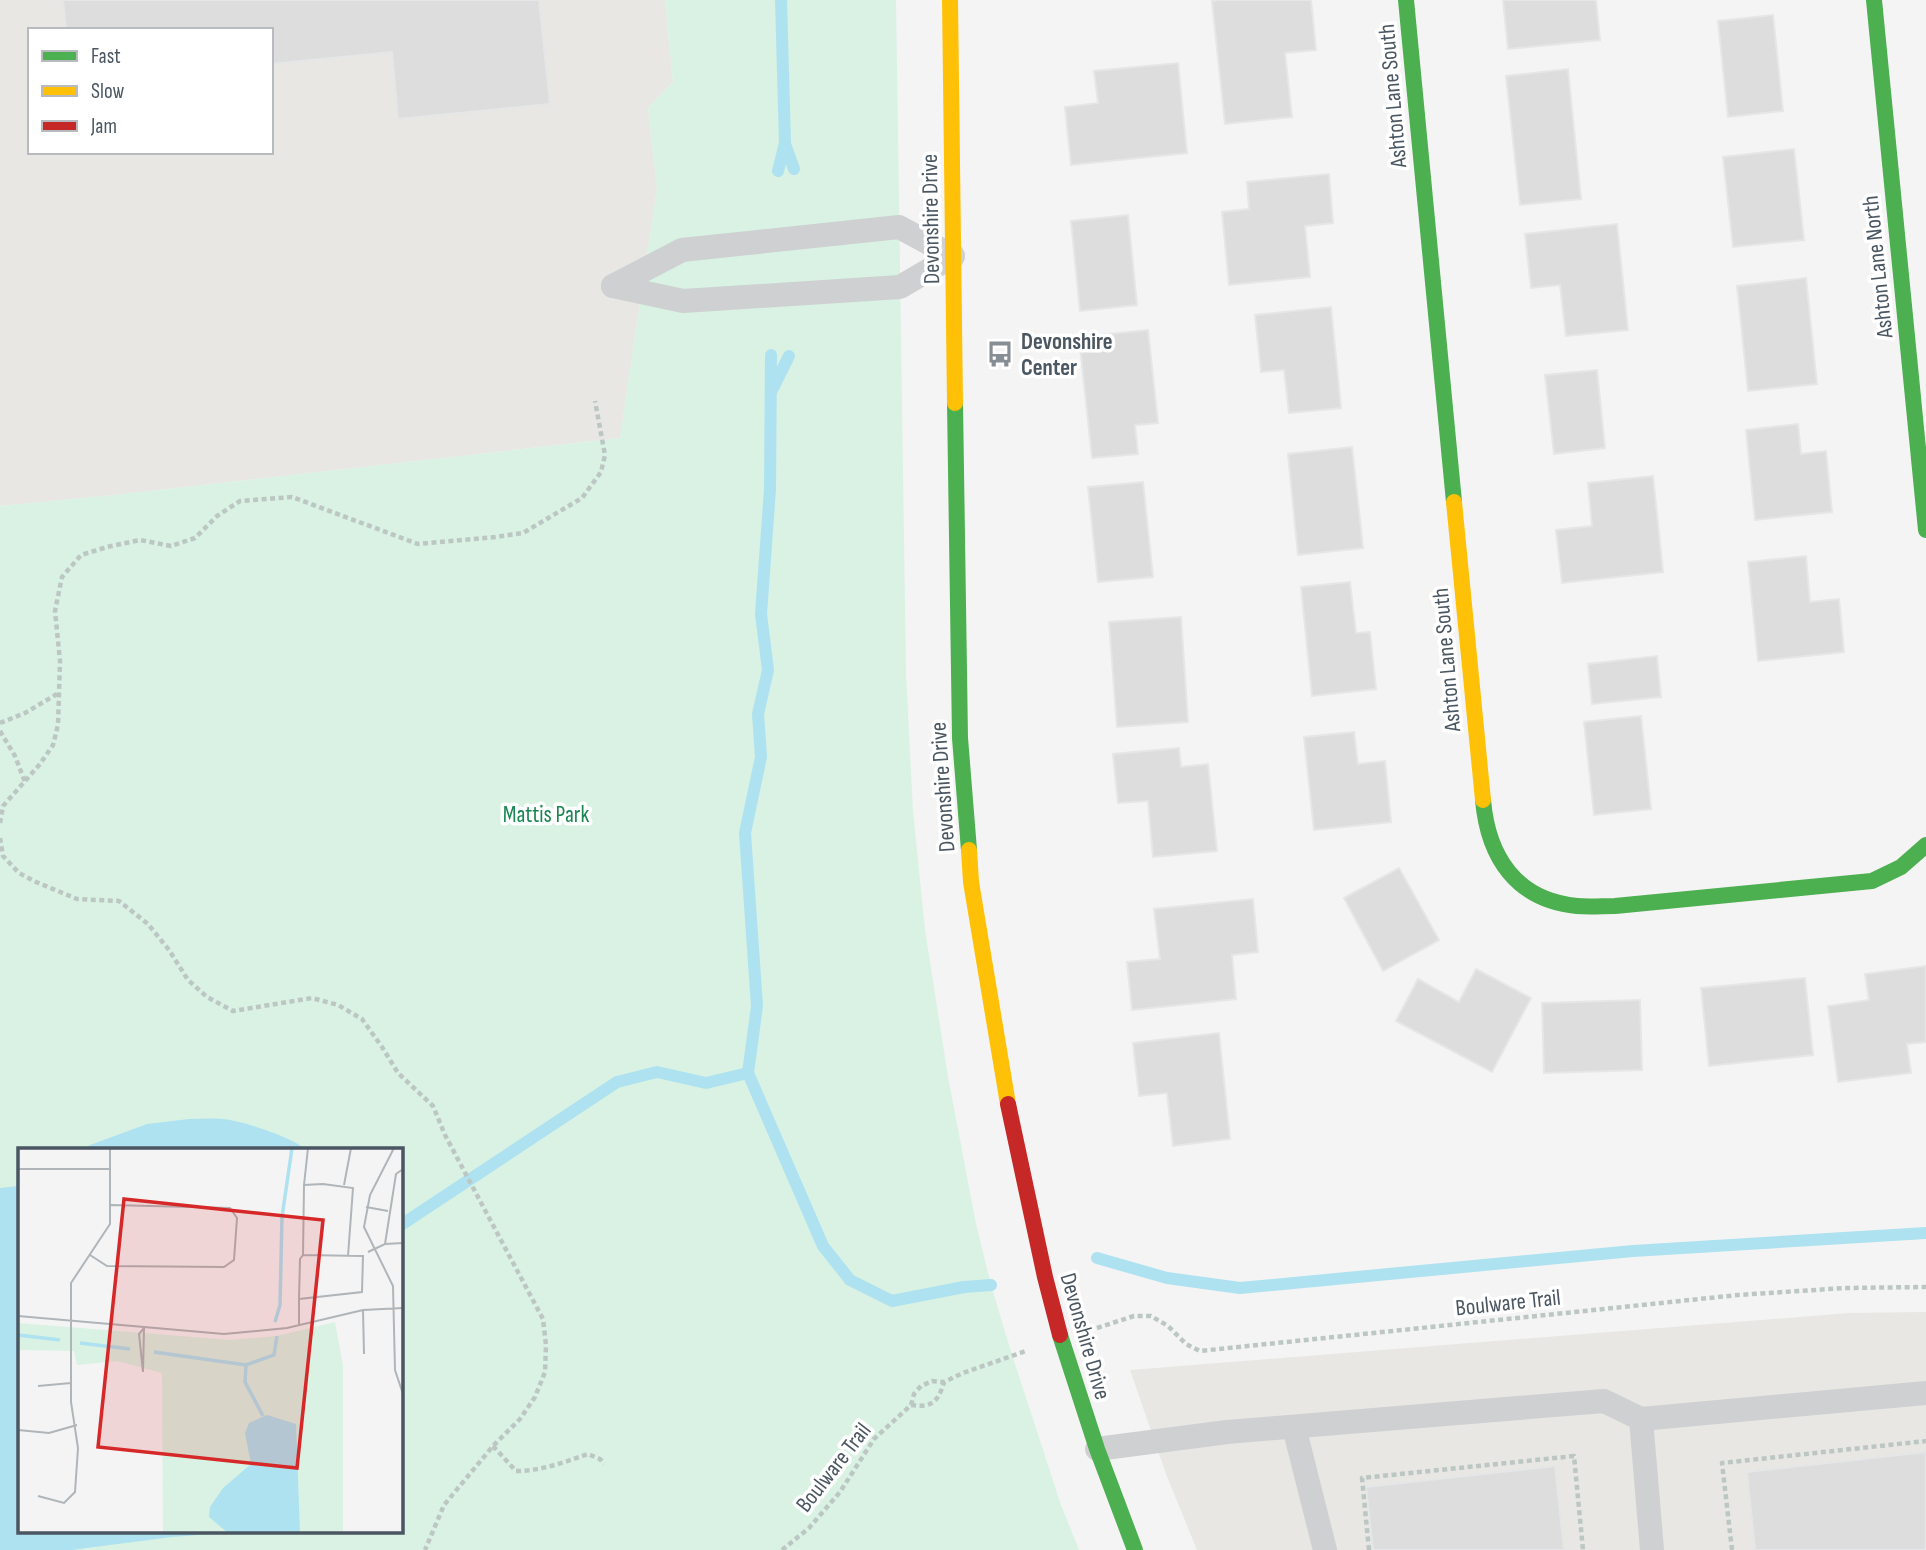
<svg xmlns="http://www.w3.org/2000/svg" width="1926" height="1550" font-family="'Sofia Sans Condensed',sans-serif">
  <rect width="100%" height="100%" fill="#f4f4f4"/>
  <g fill="#e8e7e3" fill-rule="evenodd">
    <path d="M0 0H665L673 82 648 108 657 189 620 438 114 495 0 506ZM30 30H271V152H30Z"/>
    <polygon points="1926,1312 1926,1550 1197,1550 1166,1474 1130,1370 1849,1313"/>
  </g>
  <path fill="#d9f2e3" fill-rule="evenodd" d="M665 0H896L906 675 913 811 925 930 948 1077 976 1224 991 1285 1012 1355 1061 1505 1079 1550H0V506L114 495 620 438 657 189 648 108 673 82ZM19 1149H401V1531H19Z"/>
  <g fill="#aee2f0">
    <path d="M189 1119C200 1119 211 1118 222 1119 240 1120 292 1137 305 1149H85L90 1145 147 1124Z"/>
    <polygon points="19,1186 19,1531 249,1531 172,1537 71,1550 0,1550 0,1188"/>
  </g>
  <g fill="none" stroke-linecap="round" stroke-linejoin="round">
    <g stroke="#aee2f0" stroke-width="12">
      <polyline points="785,144 794,169"/>
      <polyline points="778,171 785,143 781,0"/>
      <polyline points="771,355 770,489 761,614 768,670 758,714 761,757 745,833 757,1006 748,1073 823,1246 850,1280 892,1301 964,1287 991,1285"/>
      <polyline points="772,390 789,356"/>
      <polyline points="401,1225 617,1082 657,1072 706,1083 748,1073"/>
      <polyline points="1097,1258 1167,1278 1240,1288 1633,1251 1926,1233"/>
    </g>
  </g>
  <g fill="#ddddde" stroke="#e5e6e7" stroke-width="2">
    <polygon points="63,0 539,0 550,104 398,119 392,52 271,64 271,30 66,30"/>
    <polygon points="1220,0 1311,0 1316,50 1285,53 1292,117 1225,124 1212,1"/>
    <polygon points="1503,0 1596,0 1600,40 1508,49"/>
    <polygon points="1773,15 1783,111 1728,117 1718,21"/>
    <polygon points="1178,63 1187,153 1071,165 1065,107 1098,103 1094,71"/>
    <polygon points="1568,69 1581,199 1520,205 1506,76"/>
    <polygon points="1794,149 1804,240 1733,247 1723,157"/>
    <polygon points="1329,174 1333,223 1305,226 1310,277 1229,285 1222,212 1249,209 1247,182"/>
    <polygon points="1128,215 1137,305 1080,311 1071,221"/>
    <polygon points="1617,224 1628,330 1566,336 1560,285 1531,288 1525,234"/>
    <polygon points="1806,278 1817,384 1748,391 1737,286"/>
    <polygon points="1331,307 1341,408 1289,413 1284,370 1261,372 1255,315"/>
    <polygon points="1148,330 1158,423 1135,425 1138,454 1092,458 1079,337"/>
    <polygon points="1597,370 1605,448 1554,454 1545,375"/>
    <polygon points="1798,424 1801,454 1826,451 1832,512 1755,520 1746,430"/>
    <polygon points="1352,447 1363,548 1298,555 1288,454"/>
    <polygon points="1653,476 1663,572 1562,583 1556,530 1592,526 1588,483"/>
    <polygon points="1143,482 1153,577 1098,582 1088,487"/>
    <polygon points="1806,556 1810,602 1839,599 1844,652 1758,661 1748,562"/>
    <polygon points="1350,582 1356,633 1370,632 1376,689 1312,696 1301,587"/>
    <polygon points="1181,617 1188,722 1117,727 1109,622"/>
    <polygon points="1657,656 1661,697 1592,704 1588,664"/>
    <polygon points="1641,716 1651,809 1594,815 1584,722"/>
    <polygon points="1354,732 1358,764 1385,761 1391,822 1314,830 1304,737"/>
    <polygon points="1179,748 1181,767 1208,764 1217,851 1153,857 1148,801 1118,803 1113,754"/>
    <polygon points="1399,868 1439,940 1383,971 1344,898"/>
    <polygon points="1253,899 1258,952 1232,955 1236,999 1132,1010 1127,962 1160,959 1154,909"/>
    <polygon points="1926,966 1926,1042 1907,1044 1911,1073 1838,1082 1828,1006 1869,1000 1865,974"/>
    <polygon points="1476,969 1531,998 1492,1072 1396,1021 1418,979 1459,1002"/>
    <polygon points="1805,978 1813,1055 1709,1066 1701,988"/>
    <polygon points="1640,1000 1642,1070 1544,1073 1542,1003"/>
    <polygon points="1219,1033 1230,1139 1173,1146 1167,1093 1139,1096 1133,1043"/>
    <polygon points="1926,1452 1926,1550 1755,1550 1747,1472"/>
    <polygon points="1555,1466 1564,1550 1373,1550 1366,1487"/>
  </g>
  <g fill="none" stroke-linecap="round" stroke-linejoin="round">
    <g stroke="#bcc7c4" stroke-width="4.5" stroke-dasharray="5 3.5" stroke-linecap="butt">
      <polyline points="0,723 25,713 57,694"/>
      <polyline points="0,731 15,756 25,782"/>
      <polyline points="0,823 3,806 40,764 53,745 58,725 60,661 55,611 62,577 81,555 107,547 140,540 171,546 195,538 217,516 240,501 292,497 418,544 495,537 523,533 582,498 601,472 605,455 595,401"/>
      <polyline points="0,838 3,856 19,873 36,882 77,899 119,901 148,924 169,950 188,980 207,997 233,1011 312,998 338,1005 362,1019 382,1047 398,1073 433,1106 445,1135 543,1319 546,1345 545,1372 535,1397 520,1419 493,1446 444,1505 425,1550"/>
      <polyline points="1097,1328 1134,1316 1151,1316 1168,1326 1186,1344 1200,1351 1738,1295 1845,1288 1926,1287"/>
      <path d="M911 1405C932 1408 938 1402 944 1382"/>
      <path d="M493 1446 516 1471C541 1471 565 1462 588 1454L600 1459 604 1464"/>
      <polyline points="782,1550 809,1528 840,1492 874,1439 911,1405 914,1394 921,1386 932,1381 944,1382 963,1373 1026,1351"/>
      <polyline points="1369,1550 1362,1478 1574,1456 1583,1550"/>
      <polyline points="1732,1550 1722,1463 1926,1441"/>
    </g>
    <g stroke="#ced0d2" stroke-width="24">
      <polyline points="613,286 682,250 899,227 953,256"/>
      <polyline points="613,286 683,301 900,287 953,256"/>
      <polyline points="1641,1419 1926,1393"/>
      <polyline points="1294,1427 1325,1550"/>
      <polyline points="1097,1449 1227,1432 1604,1401 1641,1419 1652,1550"/>
    </g>
    <g stroke="#4caf50" stroke-width="16">
      <polyline points="1406,0 1454,502"/>
      <polyline points="1874,0 1926,530"/>
      <polyline points="955,403 960,738 969,850"/>
      <path d="M1483 800C1488 857 1516 900 1577 906 1589 907 1603 906 1615 906L1872 881 1901 867 1926 845"/>
      <polyline points="1060,1335 1097,1449 1135,1550"/>
    </g>
    <g stroke="#ffc107" stroke-width="16">
      <polyline points="950,0 955,403"/>
      <polyline points="1454,502 1483,800"/>
      <polyline points="969,850 971,882 1008,1104"/>
    </g>
    <polyline stroke="#c62828" stroke-width="16" points="1008,1104 1045,1277 1060,1335"/>
  </g>
  <defs>
    <g id="bus-bare" transform="scale(2.1)"><path d="M-5-6H5V4H4V6H2V4H-2V6H-4V4H-5ZM-3.5-4V0h7V-4ZM-3.5 1.2v1.5H-2V1.2ZM2 1.2v1.5H3.5V1.2Z" fill="#868d94" stroke="#fff" stroke-width="2.5" paint-order="stroke"/></g>
  </defs>
  <g fill-rule="evenodd">
    <use href="#bus-bare" x="1000" y="354"/>
  </g>
  <g text-anchor="middle" stroke-width="7" stroke-linejoin="round" paint-order="stroke">
    <g font-size="23" fill="#4a5661" stroke="#fff">
      <text transform="translate(1392 96) rotate(-95)" y="8">Ashton Lane South</text>
      <text transform="translate(930 219) rotate(-91)" y="8">Devonshire Drive</text>
      <text transform="translate(1877 267) rotate(-96)" y="8">Ashton Lane North</text>
      <text transform="translate(1446 660) rotate(-95)" y="8">Ashton Lane South</text>
      <text transform="translate(942 787) rotate(-94)" y="8">Devonshire Drive</text>
      <text transform="translate(1508 1302) rotate(-6)" y="8">Boulware Trail</text>
      <text transform="translate(1086 1336) rotate(74)" y="8">Devonshire Drive</text>
      <text transform="translate(833 1467) rotate(-52)" y="8">Boulware Trail</text>
    </g>
    <g font-size="23" font-weight="bold" fill="#4a5661" stroke="#fff" text-anchor="start">
      <text x="1021" y="349">Devonshire<tspan x="1021" dy="26">Center</tspan></text>
    </g>
    <g font-size="23" fill="#17864f" stroke="#fff">
      <text x="546" y="822">Mattis Park</text>
    </g>
  </g>
  <g transform="translate(18 1148)">
    <rect width="385" height="385" fill="#f4f4f4"/>
    <path d="M317 174 325 218V385H145L144 225 99 213 59 217 56 203 0 202V175L212 192 259 188Z" fill="#d9f2e3"/>
    <path d="M249 267 278 276 282 385H210L191 369 192 359 205 340 233 316 227 285 231 275Z" fill="#aee2f0"/>
    <path fill="none" stroke="#aee2f0" stroke-width="3.5" d="M257 174 262 157 264 69 274 0M0 187 42 192M62 195 112 201M136 204 228 217 256 207 259 188M228 218 227 234 245 268"/>
    <path fill="none" stroke="#b0b5b9" stroke-width="2" d="M376 0 352 47 346 79 375 138 377 222 385 246M0 21H92M286 37 290 0M326 37 333 0M348 59 370 63M367 96 378 26 385 21M350 104 367 96 385 95M72 107 89 118 206 119 216 112 219 70 212 60 93 57M285 107 286 37 305 36 335 40 330 108M281 151 344 144 345 108 285 107 282 111 281 151V177M345 162 346 206M0 168 206 186 269 180 345 162 385 160M125 224 121 186 126 180M125 224 126 180M20 238 53 235M0 282 31 285 59 277M20 348 46 355 57 344 60 300 53 254V135L92 76V0"/>
    <path fill="#d62828" fill-opacity="0.15" stroke="#d62828" stroke-width="3.5" d="M106 51 305 72 279 320 80 299Z"/>
    <rect width="385" height="385" fill="none" stroke="#4a5661" stroke-width="3.5"/>
  </g>
  <rect x="28" y="28" width="245" height="126" fill="#ffffff" stroke="#b7bbc0" stroke-width="2"/>
  <rect x="42" y="51" width="35" height="10" fill="#4caf50" stroke="#b7bbc0" stroke-width="2"/>
  <text x="91" y="63" font-size="21" fill="#4a5661">Fast</text>
  <rect x="42" y="86" width="35" height="10" fill="#ffc107" stroke="#b7bbc0" stroke-width="2"/>
  <text x="91" y="98" font-size="21" fill="#4a5661">Slow</text>
  <rect x="42" y="121" width="35" height="10" fill="#c62828" stroke="#b7bbc0" stroke-width="2"/>
  <text x="91" y="133" font-size="21" fill="#4a5661">Jam</text>
</svg>
